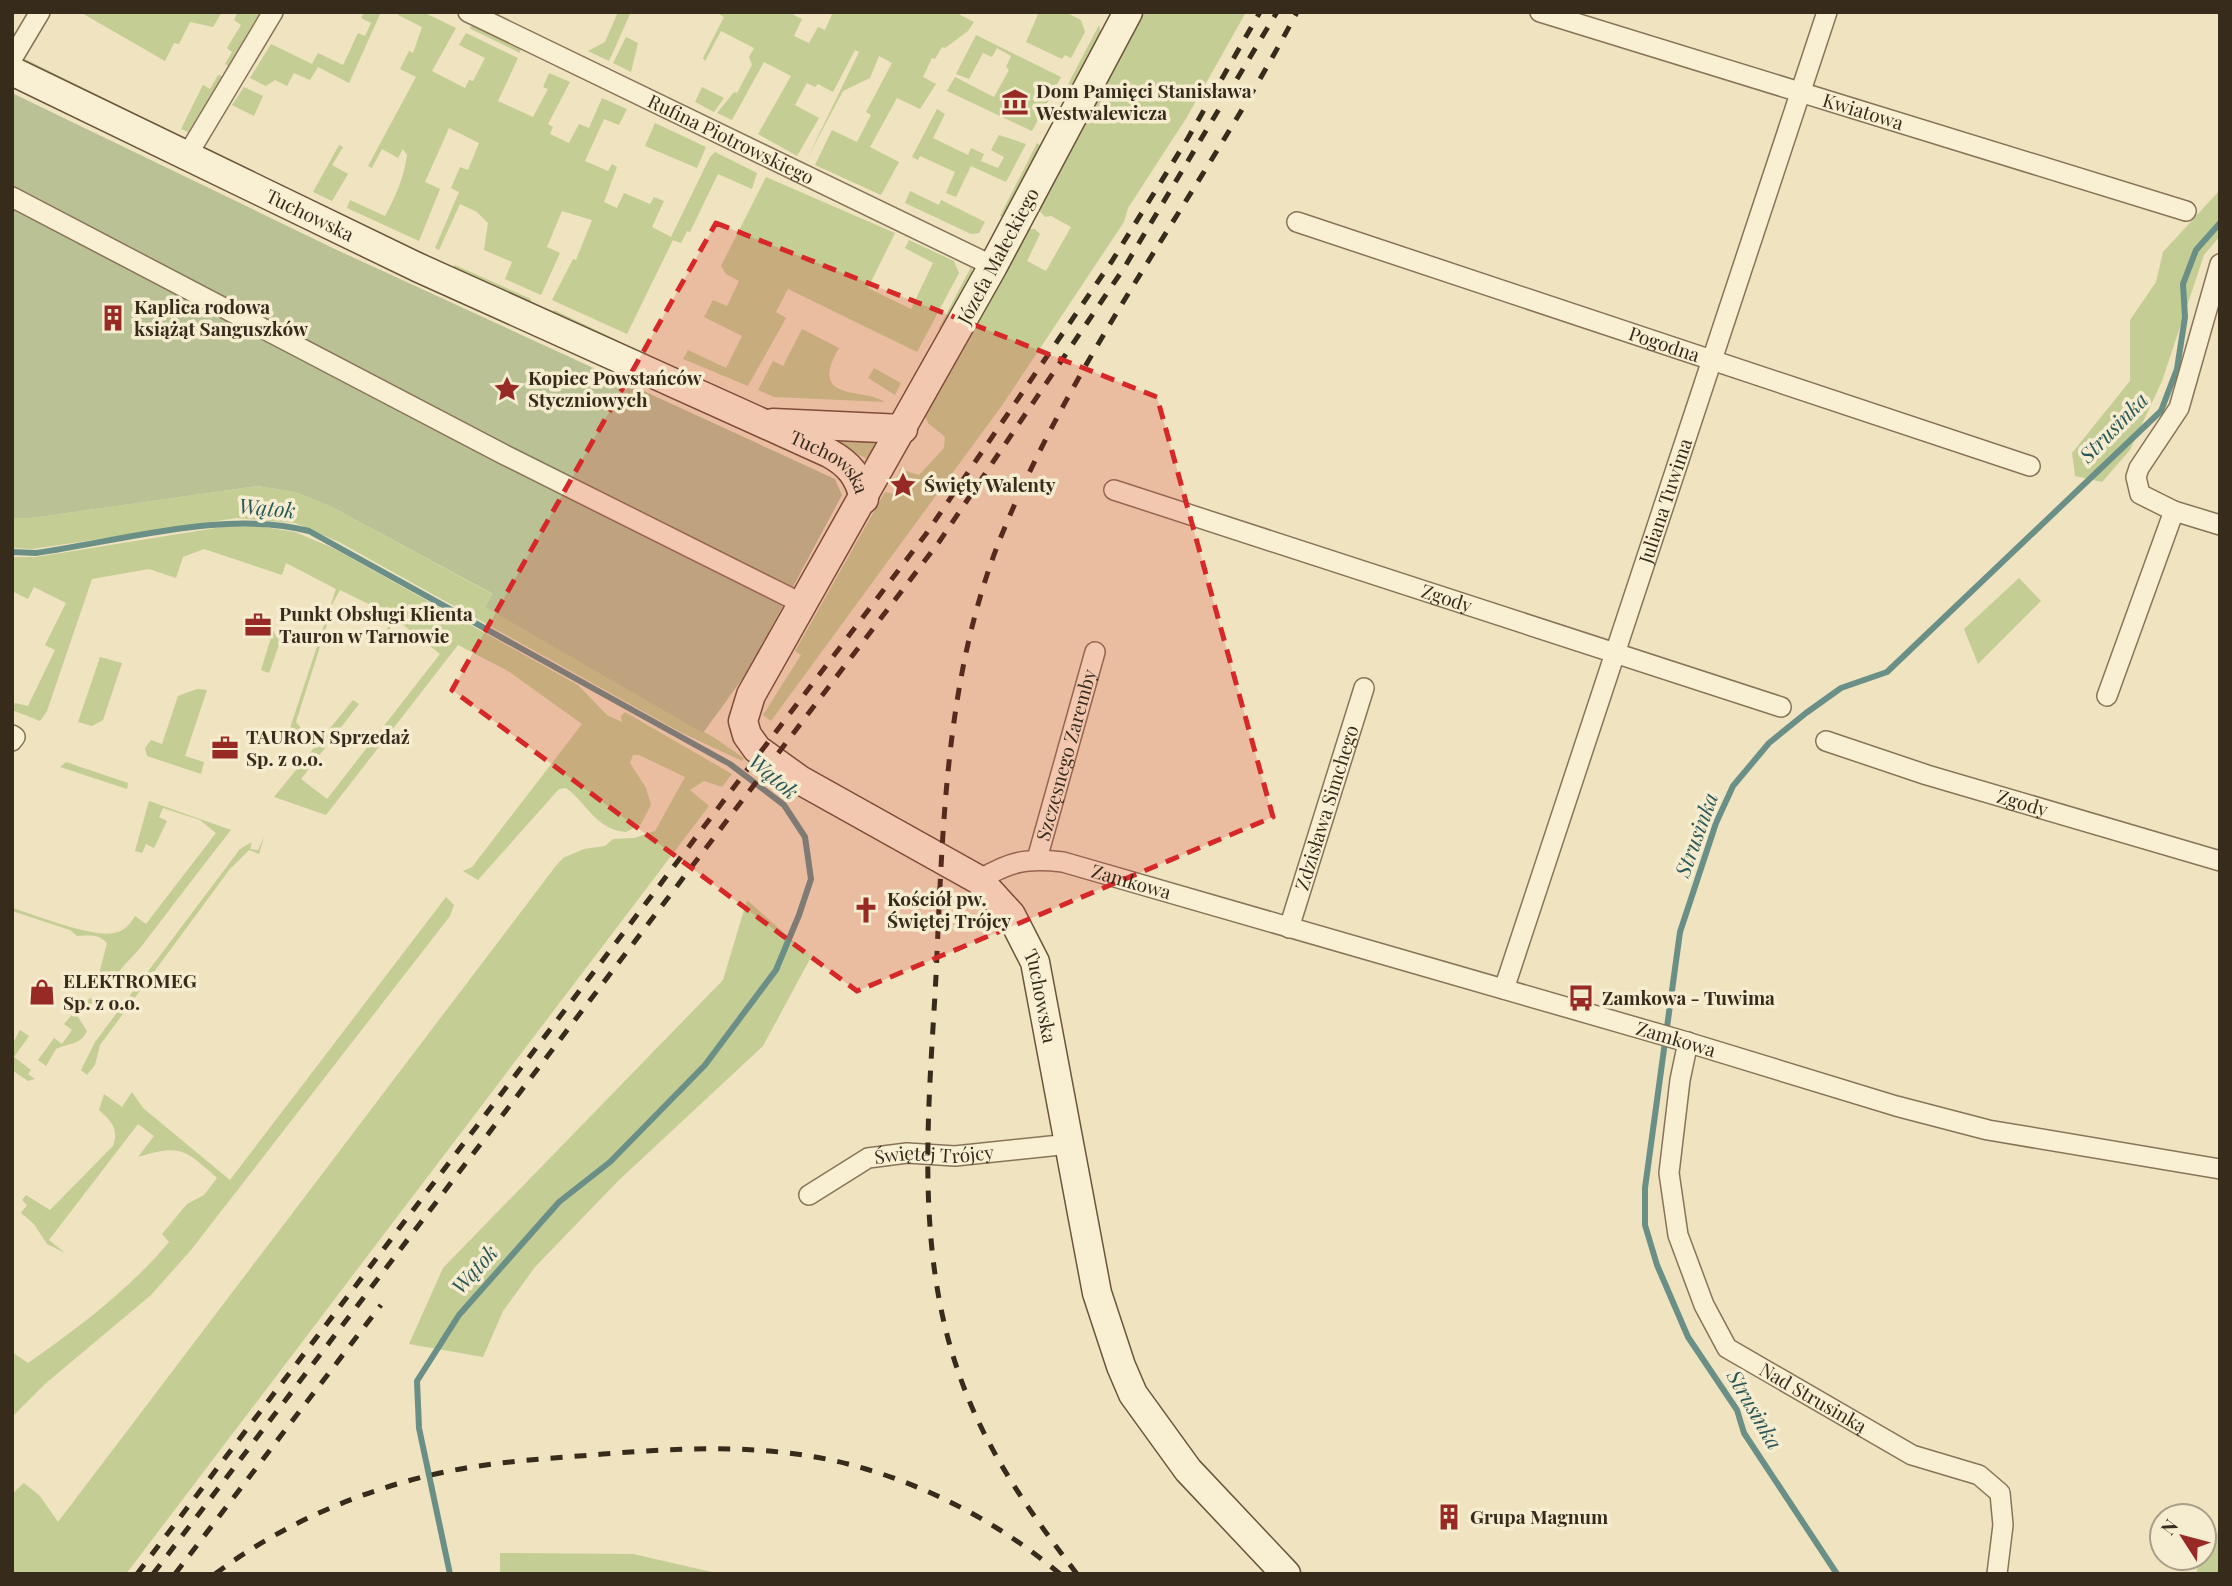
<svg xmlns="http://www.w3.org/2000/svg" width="2232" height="1586" font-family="'Playfair Display',serif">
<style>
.green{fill:#c4cd94}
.cemetery{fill:#bac194}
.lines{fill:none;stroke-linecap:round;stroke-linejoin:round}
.stream{stroke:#6a8f87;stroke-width:6}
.street-casing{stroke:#887458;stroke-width:22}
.secondary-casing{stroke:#6a553b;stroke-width:31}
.street{stroke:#f9f0d4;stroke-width:19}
.secondary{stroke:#f9f0d4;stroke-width:28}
.rail{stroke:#372b1c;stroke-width:5;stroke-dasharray:12 12;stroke-linecap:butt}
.marked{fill:#d62828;fill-opacity:0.2;stroke:#d62828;stroke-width:5;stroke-dasharray:14 9;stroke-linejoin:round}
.labels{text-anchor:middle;stroke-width:7;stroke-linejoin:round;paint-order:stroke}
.poi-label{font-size:19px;font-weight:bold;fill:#372b1c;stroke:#f6edd0;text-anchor:start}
.street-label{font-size:19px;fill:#372b1c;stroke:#f6edd0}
.water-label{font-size:21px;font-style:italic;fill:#2b5857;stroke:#f6edd0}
</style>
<rect width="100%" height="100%" fill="#efe3c0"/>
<!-- green -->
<g class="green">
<polygon points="80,12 222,12 213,27 190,22 179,44 174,43 165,61"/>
<polygon points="238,12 260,12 228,66 225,64 232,52 227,48 241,25 234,20"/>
<polygon points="364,12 381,12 349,83 318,67 310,80 294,73 287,86 275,80 266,86 250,78 271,44 312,64 318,53 343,65 358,33 365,36 371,23 361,18"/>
<path d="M400,12h23l33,16 -24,43 33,17 4,-8 4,1 12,-23 -26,-13 7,-12 52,25 -20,43 35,16 15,-28 -5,-2 6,-14 21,9 -22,42 5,3 -3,7 19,9 10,-19 10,4 13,-30 25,11 -8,16 -15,-6 -19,42 23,10 4,-7 5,3 -13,35 13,6 7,-15 26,11 4,-7 10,4 -12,26 19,10 39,-80 5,-5 42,21 -5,16 -34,-15 -28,58 -3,-1 -6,12 -8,-3 -46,94 -75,-34 21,-41 3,1 16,-40 -30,-9 -15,36 13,6 -19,42 -36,-16 7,-17 -28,-12 4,-27 -11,-11 -17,-8 -21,46 -4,-2 24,-56 -8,-4 9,-21 8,3 11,-27 -30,-15 -24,54 15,7 -21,52 -72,-33 3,-8 35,16c11,-20 19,-39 22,-61l-4,-6 -5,9 -16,-9 -10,19 -4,-2 48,-89 -16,-8 9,-18 4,2 9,-26 -24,-12z"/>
<polygon points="618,12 631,12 609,61 588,51 605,42"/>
<polygon points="716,12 788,12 802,19 794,36 809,43 818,27 825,30 833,12 955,12 974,22 968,31 945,48 942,47 935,59 932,58 923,77 936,84 920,109 897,98 870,147 899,162 881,195 815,165 832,130 857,142 871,115 866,112 892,63 879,56 870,78 843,91 807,159 859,52 855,50 833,92 818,84 815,87 807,83 795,105 819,118 797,156 758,134 791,76 764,62 732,120 717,113 734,92 737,93 752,65 749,57 754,48 721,31 705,61 703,58 724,17"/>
<polygon points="1039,12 1065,12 1081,20 1085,32 1071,58 1065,55 1062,59 1026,42"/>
<polygon points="1140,12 1246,12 1187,117 1128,208 1124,222 1003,404 771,721 763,715 801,655 795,651 885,492 894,494 900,469 919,475 944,448 945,437 928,423 924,414 1027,229 1035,229 1040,234 1027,261 1046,271 1071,227 1051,216 1045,217 1038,209"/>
<polygon points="474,25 521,48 520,53 469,28"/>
<polygon points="1099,25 1101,33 1071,95 1064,92"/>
<polygon points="976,35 1061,77 1032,131 947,91 955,77 994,97 1009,70 1006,67 1011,56 997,48 992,57 983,53 969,79 956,74"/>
<polygon points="626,37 638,43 631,72 613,63"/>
<polygon points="25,59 128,110 126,114 28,65"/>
<polygon points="218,75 222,76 188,132 181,129 203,85 210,89"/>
<polygon points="244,87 263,96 254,116 232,105"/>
<polygon points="702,87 724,98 714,112 695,102"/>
<polygon points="937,109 945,114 933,138 968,155 971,148 984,154 981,161 998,168 1004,157 991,150 999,135 1026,144 1006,182 971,166 956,197 946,193 955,172 920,156 918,160 912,157"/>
<polygon points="655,123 706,147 697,168 645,146"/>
<polygon points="1037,143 1044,148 1006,219 1000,216"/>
<polygon points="339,145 343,147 332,165 348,174 332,201 313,192"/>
<polygon points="766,177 895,233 868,288 911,309 933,263 905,248 909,240 954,261 959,273 917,352 788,289 776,312 786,318 748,386 683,359 688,350 726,368 742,336 704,317 713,300 727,306 739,281 726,274 721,266"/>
<polygon points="2220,190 2220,236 2204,255 2162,381 2130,450 2102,482 2075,476 2072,453 2130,381 2130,320 2156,282 2163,252"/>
<polygon points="910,191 939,205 941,200 985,222 979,233 971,234 905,203"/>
<polygon points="455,265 531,299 531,300 528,305 450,269"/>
<polygon points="971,267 974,274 944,334 939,328"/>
<polygon points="554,310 619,341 621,344 552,314"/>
<path d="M802,329l37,19c-32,55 24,39 46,54l-111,-5 -16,-7 15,-29 10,5z"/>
<polygon points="874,368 901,383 895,395 868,378"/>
<polygon points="827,434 880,441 870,460 828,441"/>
<polygon points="257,486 295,492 330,506 494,595 485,607 713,737 744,758 742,761 682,733 339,542 295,523 237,518 33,549 12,548 12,518 32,518"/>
<path d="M257,526l38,6 38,16 245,137 29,30 15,7 -1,-6 4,-4 107,62 -10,13 -18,-6 -14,9 19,16 -583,768h-114v-80l12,-11 16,13 18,26 497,-655 8,-9 21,-9 21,-3 8,-7 21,-1 21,-7 30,-54 -46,-22h-6l-3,8 16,25 5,17 -10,19 -15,8c-31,-3 -38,-28 -60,-44l-7,1 -81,91 -15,-9 9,-4 110,-143 -74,-53 -50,-26 -132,170 -52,-18 79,-97 6,4 -58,75 26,20 113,-145 -43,-34 -14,18 10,-22 -53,-26 -11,20 2,2 -35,110 9,11 -2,3 -14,-5 47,-142 -50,-26 -4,12 -78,-26 -21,8 -7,21 -27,-9 -57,10 -45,132 -7,10 -28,-11 3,-7 13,3 27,-56 -10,-5 21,-42 -32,-16 -6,12 -16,-8v-34h24l186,-30z"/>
<polygon points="2019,578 2041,601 1978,664 1964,629"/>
<polygon points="273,631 280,642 269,673 261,670"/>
<polygon points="100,657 122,663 103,720 92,726 78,722"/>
<polygon points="197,689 207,690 185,756 204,762 201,774 147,756 145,748 151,740 162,744 178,696"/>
<polygon points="66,762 128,783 127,789 60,767"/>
<path d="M149,801l82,29c-30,38 -58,75 -87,113 -9,13 -24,23 -30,38l-12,4v-4l-4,-3 9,-35c-10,-10 -18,-7 -30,-7l-7,-6 -58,-19v-3c24,7 80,30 102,25 11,-2 15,-8 21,-17l11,8 70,-91 -16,-13 -37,-12 -4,9 8,4 -13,27 -8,-4 -4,9 -7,-2z"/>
<polygon points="264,837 259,854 249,850 230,869 100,1045 95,1065 87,1075 81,1070 95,1042 240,849 252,842 250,849 258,850"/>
<path d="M446,897l8,8 -4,11 -259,334 -40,45 -106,89 -33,33v-65l16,11c50,-35 102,-74 141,-121l-7,-8 25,-30 17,-9 13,-17c-32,-29 -37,-34 -79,-21l16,-21 -16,-12 -89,116 16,13 -18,-9 -13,-20 -13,-11 6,-8 -5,-5 4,-5 24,15 63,-64c6,-17 -1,-24 -14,-36l5,-16 18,13 10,-15 11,16 87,72z"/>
<polygon points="747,900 811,957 763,1046 618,1181 535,1267 503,1311 483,1357 409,1344 443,1268 723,980"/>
<path d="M91,998l2,4 -15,15 9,14c-7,15 -20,12 -31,18l-10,17 -8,-6 16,-22 8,6 10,-14 -8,-6 19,-22z"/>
<polygon points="20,1030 29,1036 14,1057 31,1070 28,1074 35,1079 28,1081 12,1070 12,1045"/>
<polygon points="2220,1521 2220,1574 2196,1574 2200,1558 2204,1558 2206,1539 2216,1540"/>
<polygon points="500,1553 633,1554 721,1574 500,1574"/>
</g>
<!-- cemetery -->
<polygon class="cemetery" points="12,93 337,250 835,479 842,495 748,671 703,733 485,607 493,594 330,506 295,492 257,486 32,518 12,518"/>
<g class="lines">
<!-- stream -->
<g class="stream">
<path d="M12,552l24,1c85,-12 190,-44 273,-22l421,233 54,41 21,32 6,42 -12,36 -23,55 -71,95 -95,97 -51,40 -100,113 -42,66 2,47 31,146"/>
<polyline points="1837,1574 1744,1433 1737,1410 1688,1337 1657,1265 1645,1225 1645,1188 1680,932 1716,823 1733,786 1769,743 1806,713 1841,688 1887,672 2161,411 2177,369 2185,317 2183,284 2196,250 2220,223"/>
</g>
<!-- street casing -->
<g class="street-casing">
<g id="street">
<path id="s1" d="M468,12l525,254"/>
<path id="s2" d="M1540,12l646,199"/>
<polyline points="12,59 40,12"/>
<polyline points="188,154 273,12"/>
<polyline points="12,197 503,454 789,597"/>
<path id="s3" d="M1297,222l733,244"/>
<path id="s4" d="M1114,490l667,217"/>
<polyline points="2174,511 2220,525"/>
<polyline points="2107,696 2174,511 2140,494 2136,477 2139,468 2179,408 2220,264"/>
<polyline points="12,735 15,737 12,741"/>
<path id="s5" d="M1826,741l101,34 293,86"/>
<path id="s6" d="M1037,859l58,-207"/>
<path id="s7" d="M979,880c32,-19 47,-22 84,-18l617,178 216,66 92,24 232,39"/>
<path id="s8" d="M1289,928l75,-240"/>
<path id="s9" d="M1504,989l323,-977"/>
<path id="s10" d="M1688,1042l-8,38 -11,93 9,62 26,70 23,43 185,107 67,20 21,18 3,32 -6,49"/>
<path id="s11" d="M809,1195l59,-37 39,-5 48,3 115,-12"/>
</g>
</g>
<!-- secondary casing -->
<g class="secondary-casing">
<g id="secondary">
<path id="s12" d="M1128,12l-135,254 -242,429 -8,26 4,14 10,14 43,31 179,100 32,35 24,47 62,331 24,73 12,28 55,76 98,104"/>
<path id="s13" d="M12,71l405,196 412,186c20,11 30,23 35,46"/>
<polyline points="773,423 903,429"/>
</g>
</g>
<!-- street -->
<use href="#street" class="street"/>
<!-- secondary -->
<use href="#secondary" class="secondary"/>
<!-- rail -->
<g class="rail">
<polyline points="137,1574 926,534 1112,261 1188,138 1260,12"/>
<polyline points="153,1574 939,542 1124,268 1277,12"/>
<polyline points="175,1574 381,1305"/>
<path d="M215,1574c72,-54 162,-91 251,-106 46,-8 92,-10 137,-14 89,-7 177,-11 263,15 71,21 137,57 194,105"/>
<path d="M1077,1574c-49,-64 -93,-126 -119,-203 -44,-127 -29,-264 -22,-395 7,-152 9,-307 69,-449 76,-183 200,-340 292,-515"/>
</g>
</g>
<!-- marked area -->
<path class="marked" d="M716,223l441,174 116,420 -416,174 -405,-301z"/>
<!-- icons -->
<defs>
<g id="museum-bare" transform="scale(2.1)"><path d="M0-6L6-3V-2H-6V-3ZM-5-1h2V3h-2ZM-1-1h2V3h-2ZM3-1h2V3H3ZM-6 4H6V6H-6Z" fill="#982a26" stroke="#f6edd0" stroke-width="2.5" paint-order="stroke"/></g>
<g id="building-bare" transform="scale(2.1)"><path d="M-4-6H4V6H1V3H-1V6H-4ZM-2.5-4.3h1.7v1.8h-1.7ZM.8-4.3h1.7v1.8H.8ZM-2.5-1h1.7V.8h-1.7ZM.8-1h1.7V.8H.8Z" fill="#982a26" stroke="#f6edd0" stroke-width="2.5" paint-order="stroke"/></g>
<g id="sight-bare" transform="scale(2.1)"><path d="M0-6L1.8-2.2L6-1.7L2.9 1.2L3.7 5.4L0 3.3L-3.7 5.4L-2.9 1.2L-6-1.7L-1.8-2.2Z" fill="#982a26" stroke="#f6edd0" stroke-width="2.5" paint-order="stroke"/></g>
<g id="office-bare" transform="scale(2.1)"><path d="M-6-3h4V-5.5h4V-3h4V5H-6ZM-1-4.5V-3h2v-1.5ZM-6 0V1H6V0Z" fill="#982a26" stroke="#f6edd0" stroke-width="2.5" paint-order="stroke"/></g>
<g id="church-bare" transform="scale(2.1)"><path d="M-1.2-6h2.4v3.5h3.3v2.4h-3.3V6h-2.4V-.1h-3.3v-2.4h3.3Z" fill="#982a26" stroke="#f6edd0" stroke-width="2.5" paint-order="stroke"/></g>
<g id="shop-bare" transform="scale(2.1)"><path d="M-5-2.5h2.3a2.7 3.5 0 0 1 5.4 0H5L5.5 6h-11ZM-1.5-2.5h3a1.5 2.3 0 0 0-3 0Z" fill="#982a26" stroke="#f6edd0" stroke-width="2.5" paint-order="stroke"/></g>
<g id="bus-bare" transform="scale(2.1)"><path d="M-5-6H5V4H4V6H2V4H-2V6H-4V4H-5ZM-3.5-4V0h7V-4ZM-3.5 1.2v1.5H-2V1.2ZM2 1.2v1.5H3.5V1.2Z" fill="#982a26" stroke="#f6edd0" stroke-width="2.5" paint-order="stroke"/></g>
</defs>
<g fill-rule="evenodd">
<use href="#museum-bare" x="1015" y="102"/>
<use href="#building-bare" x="113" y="318"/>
<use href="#sight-bare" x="507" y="389"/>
<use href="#sight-bare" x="903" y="485"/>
<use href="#office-bare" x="258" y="625"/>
<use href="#office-bare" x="225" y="748"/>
<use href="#church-bare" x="866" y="910"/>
<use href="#shop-bare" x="42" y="992"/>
<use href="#bus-bare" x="1581" y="998"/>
<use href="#building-bare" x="1449" y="1517"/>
</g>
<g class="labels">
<!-- poi labels -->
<g class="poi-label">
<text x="1036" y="98">Dom Pamięci Stanisława<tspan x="1036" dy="22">Westwalewicza</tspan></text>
<text x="134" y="314">Kaplica rodowa<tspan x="134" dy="22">książąt Sanguszków</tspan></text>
<text x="528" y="385">Kopiec Powstańców<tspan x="528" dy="22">Styczniowych</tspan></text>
<text x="924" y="492">Święty Walenty</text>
<text x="279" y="621">Punkt Obsługi Klienta<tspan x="279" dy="22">Tauron w Tarnowie</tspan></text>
<text x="246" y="744">TAURON Sprzedaż<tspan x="246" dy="22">Sp. z o.o.</tspan></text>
<text x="887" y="906">Kościół pw.<tspan x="887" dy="22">Świętej Trójcy</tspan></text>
<text x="63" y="988">ELEKTROMEG<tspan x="63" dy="22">Sp. z o.o.</tspan></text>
<text x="1602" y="1005">Zamkowa - Tuwima</text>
<text x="1470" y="1524">Grupa Magnum</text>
</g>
<!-- street labels -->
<g class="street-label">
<text dy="7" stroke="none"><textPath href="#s2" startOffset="338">Kwiatowa</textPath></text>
<text dy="7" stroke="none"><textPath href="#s1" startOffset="292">Rufina Piotrowskiego</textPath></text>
<text dy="7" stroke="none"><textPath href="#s13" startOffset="331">Tuchowska</textPath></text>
<text transform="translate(998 256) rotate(-62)" y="7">Józefa Małeckiego</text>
<text dy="7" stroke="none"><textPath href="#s3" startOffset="387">Pogodna</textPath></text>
<text dy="7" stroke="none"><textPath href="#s13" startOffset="908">Tuchowska</textPath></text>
<text dy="7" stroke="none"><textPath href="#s9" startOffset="514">Juliana Tuwima</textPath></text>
<text dy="7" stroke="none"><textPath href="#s4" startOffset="350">Zgody</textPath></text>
<text dy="7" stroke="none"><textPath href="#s6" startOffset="108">Szczęsnego Zaremby</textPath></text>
<text dy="7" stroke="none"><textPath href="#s5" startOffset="206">Zgody</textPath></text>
<text dy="7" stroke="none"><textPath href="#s8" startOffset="126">Zdzisława Simchego</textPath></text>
<text dy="7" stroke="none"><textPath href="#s7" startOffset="159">Zamkowa</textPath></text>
<text dy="7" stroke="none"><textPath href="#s12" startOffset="1232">Tuchowska</textPath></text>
<text dy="7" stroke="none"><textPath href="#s7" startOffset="726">Zamkowa</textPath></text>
<text dy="7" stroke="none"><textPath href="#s11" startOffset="136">Świętej Trójcy</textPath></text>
<text dy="7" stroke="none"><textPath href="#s10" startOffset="418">Nad Strusinką</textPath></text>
</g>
<!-- water labels -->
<g class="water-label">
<text transform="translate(2114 428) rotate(-46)" y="7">Strusinka</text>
<text transform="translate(267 509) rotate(5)" y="7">Wątok</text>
<text transform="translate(773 777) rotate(40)" y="7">Wątok</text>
<text transform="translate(1697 835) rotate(-70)" y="7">Strusinka</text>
<text transform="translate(475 1270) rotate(-48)" y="7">Wątok</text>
<text transform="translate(1754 1410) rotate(60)" y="7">Strusinka</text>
</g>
</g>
<!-- border -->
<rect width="2232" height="1586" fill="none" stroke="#372b1c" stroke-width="28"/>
<!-- north arrow -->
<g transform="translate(2183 1537) rotate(306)"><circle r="33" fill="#f6edd0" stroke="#aa9f88" stroke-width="2"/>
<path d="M0-5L12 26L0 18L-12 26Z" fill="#982a26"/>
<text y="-10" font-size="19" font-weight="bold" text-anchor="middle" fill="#372b1c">N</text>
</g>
</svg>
